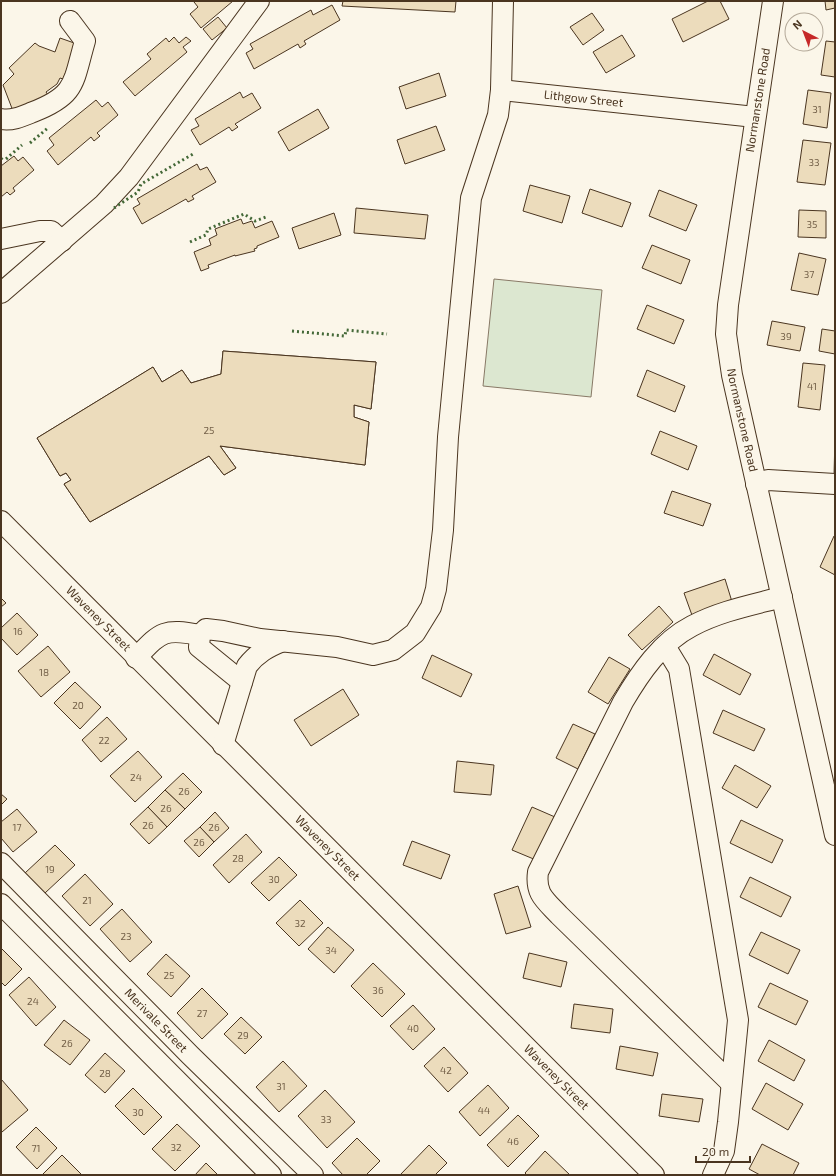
<svg xmlns="http://www.w3.org/2000/svg" width="836" height="1176" font-family="'Exo 2',sans-serif">
<style>
.green{fill:#dce7d0;stroke:#887966}
.building{fill:#ecdcbc;stroke:#4a3520;fill-rule:evenodd}
.lines{fill:none;stroke-linecap:round;stroke-linejoin:round}
.minor-casing{stroke:#4a3520;stroke-width:22}
.minor{stroke:#fbf6e9;stroke-width:20}
.hedge{stroke:#436837;stroke-width:3;stroke-dasharray:2 3;stroke-linecap:butt}
.labels{text-anchor:middle;stroke-width:3;stroke-linejoin:round;paint-order:stroke}
.number-label{font-size:10px;fill:#725f47}
.street-label{font-size:12px;fill:#4a3520;stroke:#fbf6e9}
</style>
<rect width="100%" height="100%" fill="#fbf6e9"/>
<!-- green -->
<polygon class="green" points="494,279 602,290 591,397 483,386"/>
<!-- building -->
<g class="building">
<polygon points="196,1 233,1 201,28 190,14 198,7 194,2"/>
<polygon points="343,1 456,1 455,12 342,6"/>
<polygon points="708,1 720,1 729,19 683,42 672,19"/>
<polygon points="825,1 835,1 835,8 826,10"/>
<polygon points="332,5 340,20 304,41 306,44 300,48 298,44 254,69 246,53 253,49 250,44 311,10 313,15"/>
<polygon points="592,13 604,30 583,45 570,27"/>
<polygon points="218,17 227,28 212,40 203,29"/>
<polygon points="622,35 635,56 606,73 593,52"/>
<polygon points="174,37 179,43 186,37 191,41 183,47 187,52 135,96 123,82 151,59 147,54 166,38 169,42"/>
<polygon points="60,38 77,44 63,79 60,78 57,84 46,92 48,95 13,111 3,85 14,74 9,68 35,43 39,46 55,52"/>
<polygon points="826,41 835,42 835,77 821,75"/>
<polygon points="439,73 446,96 406,109 399,87"/>
<polygon points="808,90 831,93 827,128 803,124"/>
<polygon points="240,92 243,98 252,93 261,108 235,124 238,127 232,131 229,127 200,145 191,130 199,126 195,119"/>
<polygon points="96,100 102,107 108,102 118,115 97,133 100,136 94,141 91,137 58,165 47,151 54,145 49,138"/>
<polygon points="318,109 329,128 289,151 278,132"/>
<polygon points="436,126 445,150 405,164 397,140"/>
<polygon points="803,140 831,143 825,185 797,182"/>
<polygon points="14,156 18,161 23,157 34,170 13,188 15,191 10,195 7,192 1,197 1,166"/>
<polygon points="197,164 200,170 207,167 216,182 192,196 194,199 188,202 186,199 142,224 133,208 140,204 137,199"/>
<polygon points="530,185 570,196 562,223 523,211"/>
<polygon points="590,189 631,203 622,227 582,213"/>
<polygon points="659,190 697,205 686,231 649,216"/>
<polygon points="356,208 428,215 425,239 354,233"/>
<polygon points="799,210 826,211 826,238 798,237"/>
<polygon points="334,213 341,235 299,249 292,228"/>
<polygon points="241,219 243,224 252,221 255,228 272,221 279,237 257,246 257,248 254,249 255,251 235,256 235,255 208,265 209,268 201,271 194,252 211,245 209,239 217,235 215,229"/>
<polygon points="652,245 690,260 681,284 642,268"/>
<polygon points="799,253 826,259 818,295 791,290"/>
<polygon points="647,305 684,320 674,344 637,329"/>
<polygon points="772,321 805,327 800,351 767,345"/>
<polygon points="822,329 835,331 835,354 819,351"/>
<path d="M223,351l153,11 -5,47 -17,-4v12l15,5 -4,43 -145,-19 16,22 -12,7 -15,-19 -119,66 -26,-38 7,-4 -5,-7 -6,3 -23,-38 116,-71 9,15 20,-12 9,13 30,-9zM139,429l5,9 -58,33 -5,-8z"/>
<polygon points="223,351 376,362 371,409 354,405 354,417 369,422 365,465 220,446 236,468 224,475 209,456 90,522 64,484 71,480 66,473 60,476 37,438 153,367 162,382 182,370 191,383 221,374"/>
<polygon points="803,363 825,365 820,410 798,407"/>
<polygon points="647,370 685,386 675,412 637,396"/>
<polygon points="660,431 697,446 688,470 651,454"/>
<polygon points="835,436 835,476 834,476"/>
<polygon points="672,491 711,504 703,526 664,513"/>
<polygon points="834,536 835,536 835,575 820,567"/>
<polygon points="725,579 733,605 693,618 684,593"/>
<polygon points="1,598 6,603 1,607"/>
<polygon points="659,606 673,622 642,650 628,635"/>
<polygon points="17,613 38,635 17,655 1,638 1,628"/>
<polygon points="48,646 70,672 41,697 18,671"/>
<polygon points="714,654 751,674 740,695 703,675"/>
<polygon points="432,655 472,674 461,697 422,678"/>
<polygon points="609,657 630,669 608,704 588,692"/>
<polygon points="75,682 101,707 80,729 54,703"/>
<polygon points="343,689 359,715 311,746 294,720"/>
<polygon points="723,710 765,729 754,751 713,733"/>
<polygon points="107,717 127,739 101,762 82,740"/>
<polygon points="573,724 595,734 578,769 556,758"/>
<polygon points="138,751 162,777 135,802 110,776"/>
<polygon points="457,761 494,765 491,795 454,792"/>
<polygon points="735,765 771,786 757,808 722,788"/>
<polygon points="183,773 202,792 185,809 165,790"/>
<polygon points="165,790 185,809 167,827 148,807"/>
<polygon points="1,794 7,799 1,805"/>
<polygon points="148,807 167,827 149,844 130,824"/>
<polygon points="532,807 555,817 536,860 512,850"/>
<polygon points="17,809 37,832 13,852 1,838 1,822"/>
<polygon points="215,812 229,828 214,842 200,827"/>
<polygon points="741,820 783,840 772,863 730,843"/>
<polygon points="200,827 214,842 199,857 184,841"/>
<polygon points="246,834 262,852 229,883 213,865"/>
<polygon points="412,841 450,855 441,879 403,865"/>
<polygon points="55,845 75,865 45,893 25,873"/>
<polygon points="279,857 297,875 269,901 251,883"/>
<polygon points="85,874 113,904 90,926 62,896"/>
<polygon points="750,877 791,897 781,917 740,897"/>
<polygon points="518,886 531,927 506,934 494,894"/>
<polygon points="300,900 323,923 299,946 276,923"/>
<polygon points="122,909 152,942 130,962 100,929"/>
<polygon points="328,927 354,950 334,973 308,949"/>
<polygon points="761,932 800,950 788,974 749,955"/>
<polygon points="1,948 22,969 5,986 1,982"/>
<polygon points="529,953 567,962 561,987 523,978"/>
<polygon points="166,954 190,976 171,997 147,974"/>
<polygon points="373,963 405,994 382,1017 351,986"/>
<polygon points="29,977 56,1007 36,1026 9,995"/>
<polygon points="770,983 808,1001 796,1025 758,1007"/>
<polygon points="202,988 228,1014 202,1039 177,1013"/>
<polygon points="574,1004 613,1009 610,1033 571,1028"/>
<polygon points="413,1005 435,1029 413,1050 390,1026"/>
<polygon points="241,1017 262,1037 245,1054 224,1034"/>
<polygon points="64,1020 90,1040 70,1065 44,1045"/>
<polygon points="769,1040 805,1060 794,1081 758,1061"/>
<polygon points="620,1046 658,1053 653,1076 616,1069"/>
<polygon points="444,1047 468,1073 448,1092 424,1066"/>
<polygon points="105,1053 125,1071 105,1093 85,1075"/>
<polygon points="283,1061 307,1086 279,1112 256,1087"/>
<polygon points="1,1079 28,1110 2,1132 1,1131"/>
<polygon points="766,1083 803,1104 788,1130 752,1109"/>
<polygon points="488,1085 509,1108 480,1136 459,1112"/>
<polygon points="133,1088 162,1117 144,1135 115,1106"/>
<polygon points="325,1090 355,1122 327,1148 298,1116"/>
<polygon points="662,1094 703,1099 699,1122 659,1116"/>
<polygon points="518,1115 539,1136 508,1167 487,1145"/>
<polygon points="177,1124 200,1146 175,1171 152,1149"/>
<polygon points="36,1127 57,1148 37,1169 16,1147"/>
<polygon points="357,1138 380,1161 366,1175 343,1175 332,1163"/>
<polygon points="762,1144 799,1163 793,1175 760,1175 749,1169"/>
<polygon points="429,1145 447,1163 435,1175 400,1175"/>
<polygon points="545,1151 570,1175 527,1175 525,1173"/>
<polygon points="62,1155 82,1175 42,1175"/>
<polygon points="206,1163 218,1175 195,1175"/>
</g>
<g class="lines">
<!-- minor casing -->
<g class="minor-casing">
<g id="minor">
<path id="s1" d="M773,1l-45,304 -2,29 6,41 103,460"/>
<path id="s2" d="M501,90l254,27"/>
<path d="M1,119c12,2 22,-3 32,-7 44,-17 40,-30 52,-71l-15,-20"/>
<polyline points="1,239 40,231 51,231 62,241"/>
<polyline points="1,293 104,204 129,177 259,1"/>
<polyline points="756,484 768,480 835,484"/>
<path id="s3" d="M1,521l653,654"/>
<polyline points="665,646 679,669 738,1020 728,1122 724,1151 713,1175"/>
<path d="M136,658c25,-26 27,-30 64,-23"/>
<polyline points="242,682 199,647 200,635 206,629 223,631 260,639 337,647 373,655 393,650 415,633 431,607 436,589 443,530 448,437 471,198 498,115 501,90 503,1"/>
<path d="M223,745l24,-79c10,-13 21,-19 36,-25"/>
<path id="s4" d="M1,863l189,192 123,120"/>
<polyline points="1,904 271,1175"/>
<path d="M731,1083l-172,-168c-14,-15 -24,-21 -21,-43l85,-170c17,-29 38,-60 69,-76 28,-15 60,-21 90,-29"/>
</g>
</g>
<!-- minor -->
<use href="#minor" class="minor"/>
<!-- hedge -->
<g class="hedge">
<polyline points="30,143 49,127"/>
<polyline points="1,159 4,156"/>
<polyline points="6,159 22,145"/>
<polyline points="114,208 138,192 141,184 193,154"/>
<polyline points="190,242 206,235 208,229 244,214 255,221 266,217"/>
<polyline points="292,331 345,336 346,330 387,334"/>
</g>
</g>
<g class="labels">
<!-- number labels -->
<g class="number-label">
<text x="817" y="113">31</text>
<text x="814" y="166">33</text>
<text x="812" y="228">35</text>
<text x="809" y="278">37</text>
<text x="786" y="340">39</text>
<text x="812" y="390">41</text>
<text x="209" y="434">25</text>
<text x="18" y="635">16</text>
<text x="44" y="676">18</text>
<text x="78" y="709">20</text>
<text x="104" y="744">22</text>
<text x="136" y="781">24</text>
<text x="184" y="795">26</text>
<text x="166" y="812">26</text>
<text x="148" y="829">26</text>
<text x="17" y="831">17</text>
<text x="214" y="831">26</text>
<text x="199" y="846">26</text>
<text x="238" y="862">28</text>
<text x="50" y="873">19</text>
<text x="274" y="883">30</text>
<text x="87" y="904">21</text>
<text x="300" y="927">32</text>
<text x="126" y="940">23</text>
<text x="331" y="954">34</text>
<text x="169" y="979">25</text>
<text x="378" y="994">36</text>
<text x="33" y="1005">24</text>
<text x="202" y="1017">27</text>
<text x="413" y="1032">40</text>
<text x="243" y="1039">29</text>
<text x="67" y="1047">26</text>
<text x="446" y="1074">42</text>
<text x="105" y="1077">28</text>
<text x="281" y="1090">31</text>
<text x="484" y="1114">44</text>
<text x="138" y="1116">30</text>
<text x="326" y="1123">33</text>
<text x="513" y="1145">46</text>
<text x="176" y="1151">32</text>
<text x="36" y="1152">71</text>
</g>
<!-- street labels -->
<g class="street-label">
<text dy="4" stroke="none"><textPath href="#s2" startOffset="83">Lithgow Street</textPath></text>
<text transform="translate(758 100) rotate(-81)" y="4">Normanstone Road</text>
<text dy="4" stroke="none"><textPath href="#s1" startOffset="424">Normanstone Road</textPath></text>
<text dy="4" stroke="none"><textPath href="#s3" startOffset="138">Waveney Street</textPath></text>
<text dy="4" stroke="none"><textPath href="#s3" startOffset="462">Waveney Street</textPath></text>
<text dy="4" stroke="none"><textPath href="#s4" startOffset="221">Merivale Street</textPath></text>
<text dy="4" stroke="none"><textPath href="#s3" startOffset="786">Waveney Street</textPath></text>
</g>
</g>
<!-- border -->
<rect width="836" height="1176" fill="none" stroke="#4a3520" stroke-width="4"/>
<!-- north arrow -->
<g transform="translate(804 32) rotate(318)"><circle r="19" fill="#fbf6e9" stroke="#b4a999"/>
<path d="M0-3L7 15L0 10L-7 15Z" fill="#c62828"/>
<text y="-6" font-size="11" font-weight="bold" text-anchor="middle" fill="#4a3520">N</text>
</g>
<!-- scale -->
<path d="M696 1156v6h54v-6" fill="none" stroke="#4a3520" stroke-width="2"/>
<text x="702" y="1156" font-size="12" fill="#4a3520" stroke="#fbf6e9" stroke-width="3" paint-order="stroke">20 m</text>
</svg>
